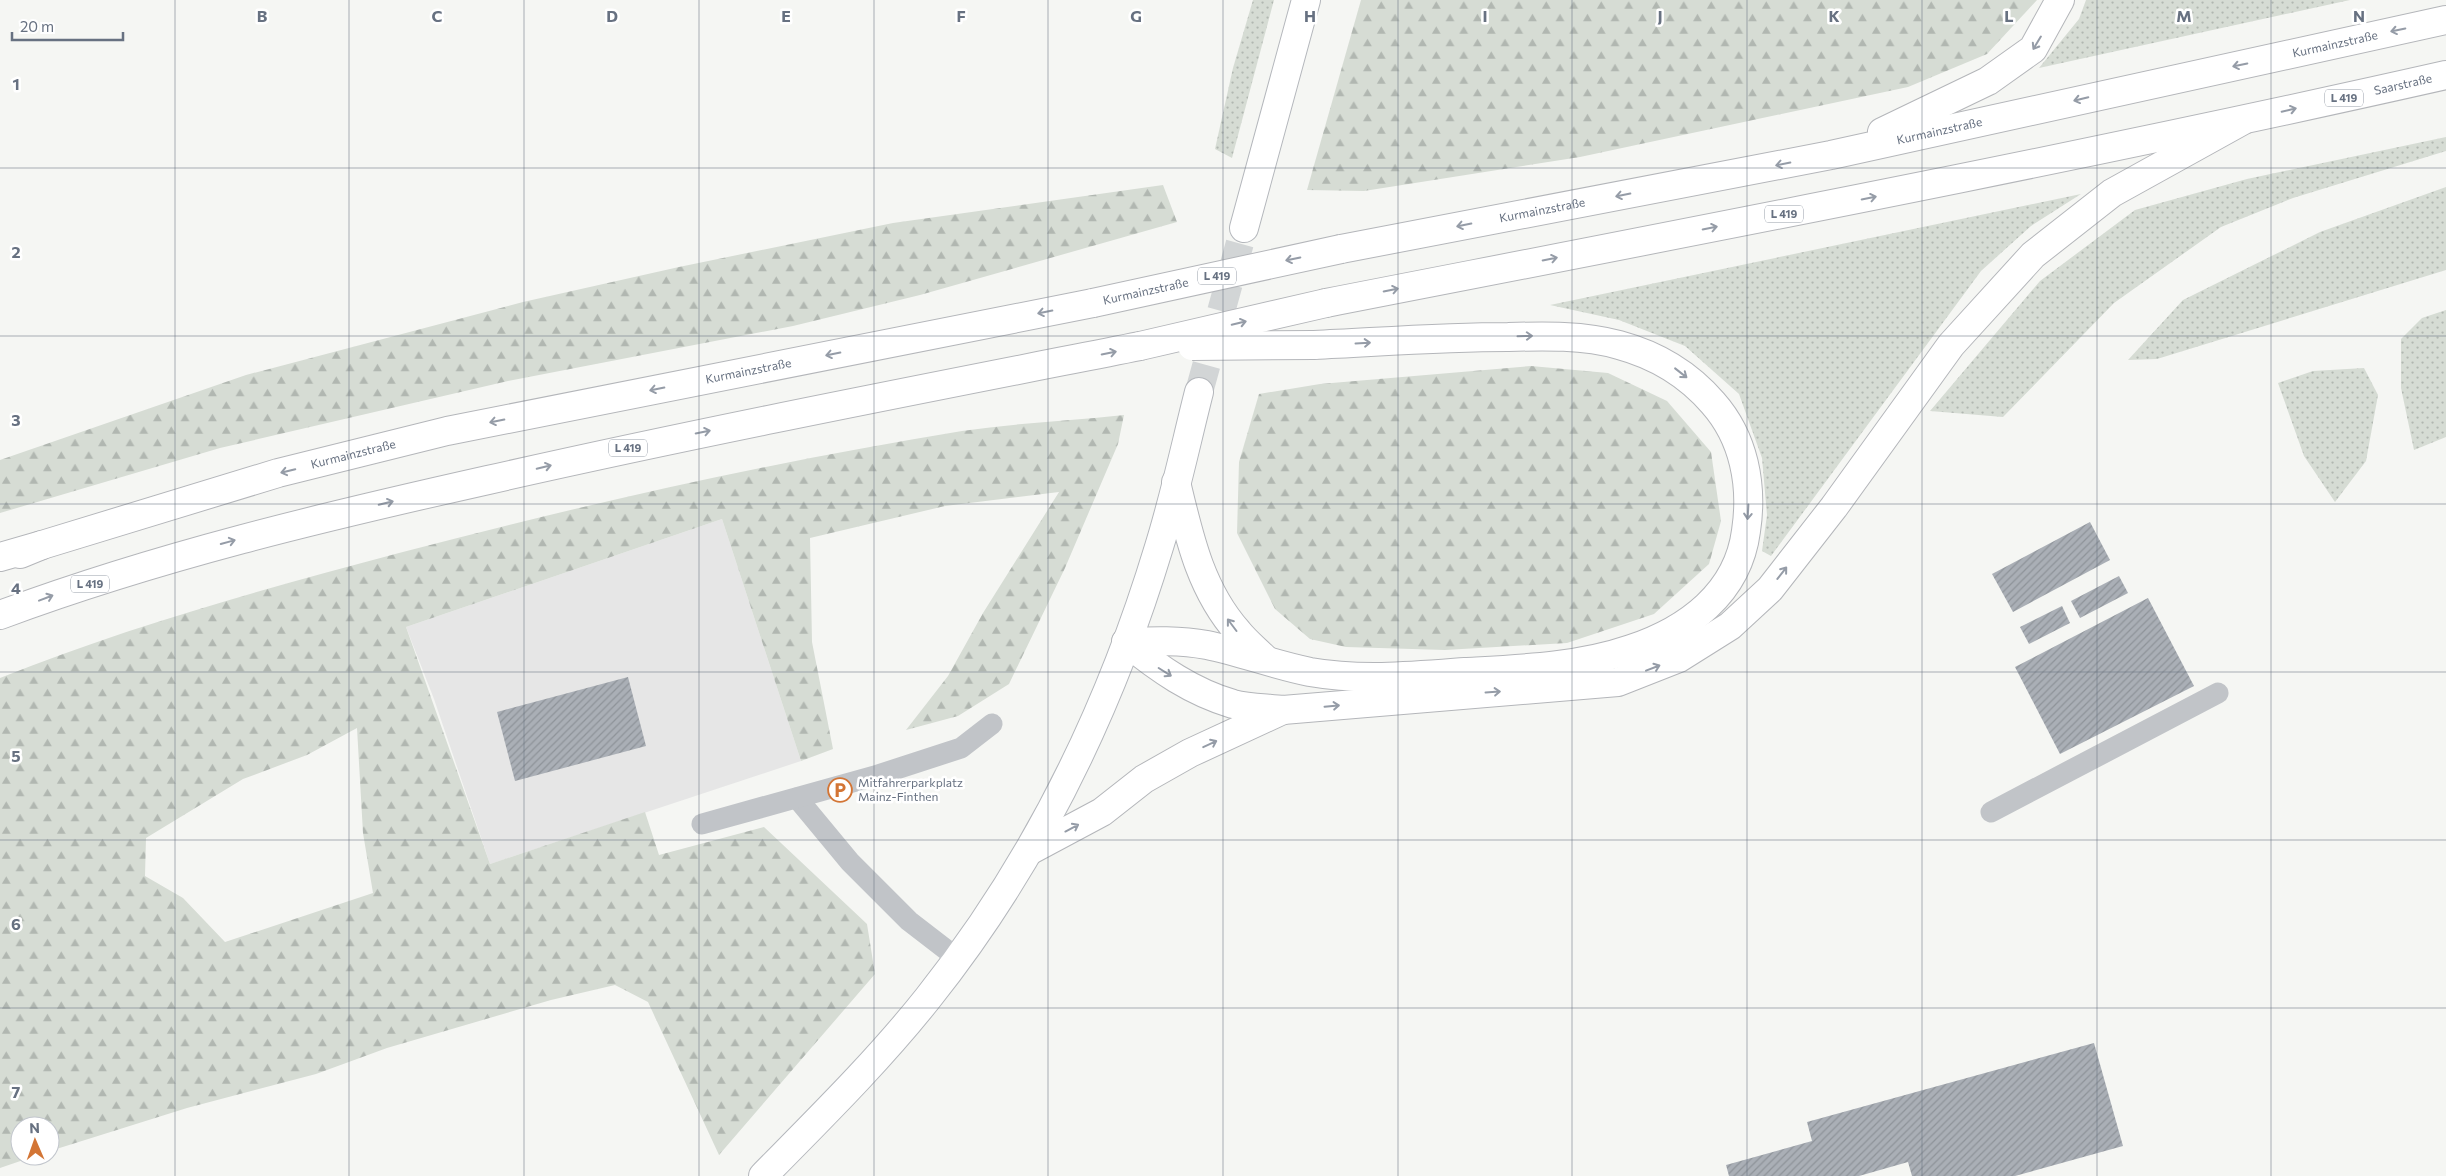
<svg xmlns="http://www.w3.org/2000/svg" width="2446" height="1176" font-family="Commissioner,sans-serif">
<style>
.built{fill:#e6e6e6}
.grass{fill:url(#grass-dots)}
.forest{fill:url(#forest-firs);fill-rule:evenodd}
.building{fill:url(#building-hatch)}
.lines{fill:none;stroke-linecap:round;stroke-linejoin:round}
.secondary-tunnel{stroke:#d2d5d6;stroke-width:28;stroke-dasharray:28 14;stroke-linecap:butt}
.secondary-casing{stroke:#b4b7bc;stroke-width:30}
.trunk-casing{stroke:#b4b6ba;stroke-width:30}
.motorway-casing{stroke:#b4b6ba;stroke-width:30}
.service{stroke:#c1c4c8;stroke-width:21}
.secondary{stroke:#fff;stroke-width:28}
.trunk{stroke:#fff;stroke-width:28}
.motorway{stroke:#fff;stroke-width:28}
.trunk-bridge-casing{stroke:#b4b6ba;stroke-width:30;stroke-linecap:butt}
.trunk-bridge{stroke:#fff;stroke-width:28}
.oneway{stroke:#959ca7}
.grid{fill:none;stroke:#677181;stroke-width:1;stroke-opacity:0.55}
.labels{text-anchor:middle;stroke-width:5;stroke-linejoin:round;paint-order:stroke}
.shield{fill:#fff;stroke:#959ca7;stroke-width:1}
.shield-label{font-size:11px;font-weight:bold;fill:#677181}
.street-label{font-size:12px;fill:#677181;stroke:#fff}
.poi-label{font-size:12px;fill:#677181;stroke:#fff;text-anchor:start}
.grid-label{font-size:16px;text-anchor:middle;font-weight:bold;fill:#677181;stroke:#fff;stroke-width:5;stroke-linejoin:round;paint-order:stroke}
</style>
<defs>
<pattern id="grass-dots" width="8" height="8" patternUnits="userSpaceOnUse" patternTransform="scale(1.25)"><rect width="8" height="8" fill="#d6dcd4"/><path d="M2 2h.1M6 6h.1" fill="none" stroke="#b1b7b1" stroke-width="1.8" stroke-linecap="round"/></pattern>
<pattern id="forest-firs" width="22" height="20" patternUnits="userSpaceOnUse" patternTransform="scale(1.25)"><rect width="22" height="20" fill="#d6dcd4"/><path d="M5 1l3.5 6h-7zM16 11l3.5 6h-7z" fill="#b1b7b1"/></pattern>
<pattern id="building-hatch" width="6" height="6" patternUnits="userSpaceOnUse" patternTransform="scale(1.25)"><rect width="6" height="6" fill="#aaafb6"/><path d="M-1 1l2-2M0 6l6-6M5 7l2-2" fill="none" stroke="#8e9399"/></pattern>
</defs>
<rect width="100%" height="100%" fill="#f5f6f3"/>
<!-- built -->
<polygon class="built" points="722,519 801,761 490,864 434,699 406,627"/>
<!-- grass -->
<g class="grass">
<polygon points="1253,0 1274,0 1232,158 1215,149 1233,68"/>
<polygon points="2086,0 2350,0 2039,68 2079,19"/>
<polygon points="2446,137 2446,151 2293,198 2221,227 2114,303 2003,417 1930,411 2040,281 2135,210 2247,179"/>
<polygon points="2446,187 2446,270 2157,359 2128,360 2183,300 2320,232"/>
<polygon points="2081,194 2031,226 1981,271 1771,556 1762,551 1767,515 1762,458 1739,394 1685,346 1619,320 1550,305"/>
<polygon points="2446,310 2446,437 2414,450 2401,388 2401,339 2422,318"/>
<polygon points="2364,368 2378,395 2366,461 2335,502 2304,456 2278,383 2313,371"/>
</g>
<!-- forest -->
<g class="forest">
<polygon points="1361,0 2037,0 1987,54 1908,87 1580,157 1364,191 1307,190"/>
<polygon points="1163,185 1177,222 920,295 793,326 508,381 220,448 0,513 0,460 246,375 523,302 679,267 893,223"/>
<polygon points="1531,366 1608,373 1667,401 1711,452 1721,521 1709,564 1654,614 1567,643 1445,650 1346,647 1310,639 1275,609 1237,533 1239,462 1259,394 1320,384"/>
<path d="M1124,415l-6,29 -53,124 -56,116 -51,32 -52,14 42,-54 35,-63 76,-121 -114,14 -135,32 2,104 21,107 -32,12 -79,-242 -316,108 84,237 155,-52 14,43 105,-28 103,97 8,50 -156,181 -71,-153 -33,-17 -64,15 -164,48 -71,26 -129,34 -137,43v-25h-30v30h15l-35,12v-490c130,-52 264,-89 399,-125 186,-49 373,-91 563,-122 53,-8 108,-10 162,-16zM357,728l6,105 10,60 -148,49 -42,-44 -38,-22 1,-38 97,-59 64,-24z"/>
</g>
<!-- building -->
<g class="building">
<polygon points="2090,522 2110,560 2013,612 1992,574"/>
<polygon points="2119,576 2128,593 2080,618 2071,601"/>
<polygon points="2148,598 2194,686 2060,754 2015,667"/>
<polygon points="2062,606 2070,623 2029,644 2020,627"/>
<polygon points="628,677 646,746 515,781 497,712"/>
<polygon points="2094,1043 2123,1146 2015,1176 1912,1176 1908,1162 1859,1176 1729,1176 1726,1165 1812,1141 1807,1122"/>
</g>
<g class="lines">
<!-- secondary-tunnel -->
<polyline class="secondary-tunnel" points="1199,392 1244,228"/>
<!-- secondary casing -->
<g class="secondary-casing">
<g id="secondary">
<polyline points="1244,228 1306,0"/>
<path d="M763,1176c57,-58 115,-115 165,-178 106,-133 182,-289 231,-451 16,-51 27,-104 40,-155"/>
</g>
</g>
<!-- trunk casing -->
<g class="trunk-casing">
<g id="trunk">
<polyline points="1882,132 1988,81 2033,49 2060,0"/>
<path id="s1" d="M1341,249l490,-94 615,-135"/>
<path id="s2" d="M1326,303c374,-73 748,-144 1120,-228"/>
<path d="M1176,482c13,54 24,107 62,150 8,10 18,18 27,27"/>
<path id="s3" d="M20,554l22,-9 236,-72 169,-42 646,-128"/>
<path d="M0,615c159,-59 323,-98 488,-135 216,-49 434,-91 652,-134"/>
<path d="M1126,642c33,27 66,50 107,62 16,4 34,4 50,6l335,-28 61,-24 51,-32 40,-37 64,-82 117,-162 82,-90 79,-62 130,-72"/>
<path d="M1126,642c27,-1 54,-2 81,3 34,7 68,20 103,27 51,9 103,4 155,0 55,-3 114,-5 166,-23 57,-19 107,-56 115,-118 7,-46 -2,-93 -33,-128 -25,-29 -57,-48 -94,-58 -35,-10 -75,-9 -111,-8 -65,0 -129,5 -194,8"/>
<polyline points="1029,851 1102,812 1144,779 1190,753 1283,710"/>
</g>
</g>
<!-- motorway casing -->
<g class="motorway-casing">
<polyline id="motorway" points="0,557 42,545"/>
</g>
<!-- service -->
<g class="service">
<polyline points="797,798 850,862 909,921 957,958"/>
<polyline points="1991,812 2218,693"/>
<polyline points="702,824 878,775 961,748 992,724"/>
</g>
<!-- secondary -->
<use href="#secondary" class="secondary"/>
<!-- trunk -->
<use href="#trunk" class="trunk"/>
<!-- motorway -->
<use href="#motorway" class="motorway"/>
<!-- trunk-bridge casing -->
<g class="trunk-bridge-casing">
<g id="trunk-bridge">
<path id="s4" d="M1093,303l248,-54"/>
<polyline points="1140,346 1326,303"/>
<polyline points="1192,346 1314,345"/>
</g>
</g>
<!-- trunk-bridge -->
<use href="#trunk-bridge" class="trunk-bridge"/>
</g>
<!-- one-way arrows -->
<defs><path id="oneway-shaft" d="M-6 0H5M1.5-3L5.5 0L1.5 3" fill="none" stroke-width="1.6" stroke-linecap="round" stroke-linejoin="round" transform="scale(1.25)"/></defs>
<g class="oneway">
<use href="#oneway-shaft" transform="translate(2398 30) rotate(168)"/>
<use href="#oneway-shaft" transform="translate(2037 43) rotate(121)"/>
<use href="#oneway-shaft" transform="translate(2240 65) rotate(168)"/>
<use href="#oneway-shaft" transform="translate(2081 99) rotate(167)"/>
<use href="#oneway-shaft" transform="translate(2289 110) rotate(-13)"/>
<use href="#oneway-shaft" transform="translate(1783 164) rotate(169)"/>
<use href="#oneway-shaft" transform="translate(1623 195) rotate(169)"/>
<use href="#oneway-shaft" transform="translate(1869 198) rotate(-11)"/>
<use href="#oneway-shaft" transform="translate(1464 225) rotate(169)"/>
<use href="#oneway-shaft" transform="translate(1710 228) rotate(-11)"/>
<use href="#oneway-shaft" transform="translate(1293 259) rotate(168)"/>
<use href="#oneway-shaft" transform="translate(1550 259) rotate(-11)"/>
<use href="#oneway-shaft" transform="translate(1391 290) rotate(-11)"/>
<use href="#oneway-shaft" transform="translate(1045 312) rotate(169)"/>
<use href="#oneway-shaft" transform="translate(1239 323) rotate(-13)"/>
<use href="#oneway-shaft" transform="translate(1525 336) rotate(-1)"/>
<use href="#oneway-shaft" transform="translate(1363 343) rotate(-3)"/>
<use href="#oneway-shaft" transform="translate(1109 353) rotate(-11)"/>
<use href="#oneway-shaft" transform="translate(833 354) rotate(169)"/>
<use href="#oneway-shaft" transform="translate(1681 373) rotate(38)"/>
<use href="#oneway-shaft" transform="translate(657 389) rotate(169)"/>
<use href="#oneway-shaft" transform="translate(497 421) rotate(169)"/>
<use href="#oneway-shaft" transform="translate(703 432) rotate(-11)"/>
<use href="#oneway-shaft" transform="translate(544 467) rotate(-13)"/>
<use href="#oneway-shaft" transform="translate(288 471) rotate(166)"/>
<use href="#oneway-shaft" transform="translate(386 503) rotate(-13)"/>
<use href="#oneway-shaft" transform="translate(1748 512) rotate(93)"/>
<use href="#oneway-shaft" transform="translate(228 542) rotate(-15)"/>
<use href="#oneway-shaft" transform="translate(1782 573) rotate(-52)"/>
<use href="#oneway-shaft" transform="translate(46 598) rotate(-21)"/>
<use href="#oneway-shaft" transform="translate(1232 625) rotate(-127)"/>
<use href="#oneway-shaft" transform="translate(1653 668) rotate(-21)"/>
<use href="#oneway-shaft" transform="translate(1165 672) rotate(32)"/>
<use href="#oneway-shaft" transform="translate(1493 692) rotate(-4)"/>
<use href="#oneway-shaft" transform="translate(1332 706) rotate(-5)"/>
<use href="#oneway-shaft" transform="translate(1210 744) rotate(-25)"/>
<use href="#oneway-shaft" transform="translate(1072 828) rotate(-28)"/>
</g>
<!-- grid -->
<path class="grid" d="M175,0v1176M349,0v1176M524,0v1176M699,0v1176M874,0v1176M1048,0v1176M1223,0v1176M1398,0v1176M1572,0v1176M1747,0v1176M1922,0v1176M2097,0v1176M2271,0v1176M0,168h2446M0,336h2446M0,504h2446M0,672h2446M0,840h2446M0,1008h2446"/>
<!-- icons -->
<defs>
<g id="parking-ring" transform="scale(1.25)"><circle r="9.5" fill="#fff" stroke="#d37535" stroke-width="1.5"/><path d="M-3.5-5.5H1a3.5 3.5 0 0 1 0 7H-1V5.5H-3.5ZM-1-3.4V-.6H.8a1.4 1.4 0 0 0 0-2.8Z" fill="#d37535"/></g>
</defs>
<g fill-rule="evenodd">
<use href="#parking-ring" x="840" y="790"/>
</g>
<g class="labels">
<!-- shield labels -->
<g class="shield">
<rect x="2325" y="89.5" width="38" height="17" rx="4"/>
<rect x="1765" y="205.5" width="38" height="17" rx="4"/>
<rect x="1198" y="267.5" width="38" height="17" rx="4"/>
<rect x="609" y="439.5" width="38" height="17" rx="4"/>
<rect x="71" y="575.5" width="38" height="17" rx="4"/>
</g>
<g class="shield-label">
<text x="2344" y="102">L 419</text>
<text x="1784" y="218">L 419</text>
<text x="1217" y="280">L 419</text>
<text x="628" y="452">L 419</text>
<text x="90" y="588">L 419</text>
</g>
<!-- street labels -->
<g class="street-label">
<text dy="4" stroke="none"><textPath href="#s1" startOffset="1015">Kurmainzstraße</textPath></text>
<text dy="4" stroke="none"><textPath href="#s2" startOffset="1099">Saarstraße</textPath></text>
<text dy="4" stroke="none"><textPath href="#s1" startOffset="610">Kurmainzstraße</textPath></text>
<text dy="4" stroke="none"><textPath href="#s1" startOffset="205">Kurmainzstraße</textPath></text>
<text dy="4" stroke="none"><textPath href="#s4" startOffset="54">Kurmainzstraße</textPath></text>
<text dy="4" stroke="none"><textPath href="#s3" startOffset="752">Kurmainzstraße</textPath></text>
<text dy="4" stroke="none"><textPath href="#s3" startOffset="348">Kurmainzstraße</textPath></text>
</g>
<!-- poi labels -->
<g class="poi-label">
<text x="858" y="787">Mitfahrerparkplatz<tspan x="858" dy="14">Mainz-Finthen</tspan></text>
</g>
</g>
<g class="grid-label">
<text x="262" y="22">B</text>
<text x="437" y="22">C</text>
<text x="612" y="22">D</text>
<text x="786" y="22">E</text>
<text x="961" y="22">F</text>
<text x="1136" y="22">G</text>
<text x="1310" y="22">H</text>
<text x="1485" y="22">I</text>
<text x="1660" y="22">J</text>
<text x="1834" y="22">K</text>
<text x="2009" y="22">L</text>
<text x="2184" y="22">M</text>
<text x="2359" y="22">N</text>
<text x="16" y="90">1</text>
<text x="16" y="258">2</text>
<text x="16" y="426">3</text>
<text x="16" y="594">4</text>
<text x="16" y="762">5</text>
<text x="16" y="930">6</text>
<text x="16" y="1098">7</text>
</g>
<!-- north arrow -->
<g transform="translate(35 1141) rotate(358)"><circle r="24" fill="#ffffff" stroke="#c2c6cd"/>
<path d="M0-4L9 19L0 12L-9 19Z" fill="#d37535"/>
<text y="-8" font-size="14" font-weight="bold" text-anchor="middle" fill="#677181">N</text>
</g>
<!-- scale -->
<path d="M12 32v8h111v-8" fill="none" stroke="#677181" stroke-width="2.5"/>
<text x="20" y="32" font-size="15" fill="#677181" stroke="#ffffff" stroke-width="4" paint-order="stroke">20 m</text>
</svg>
